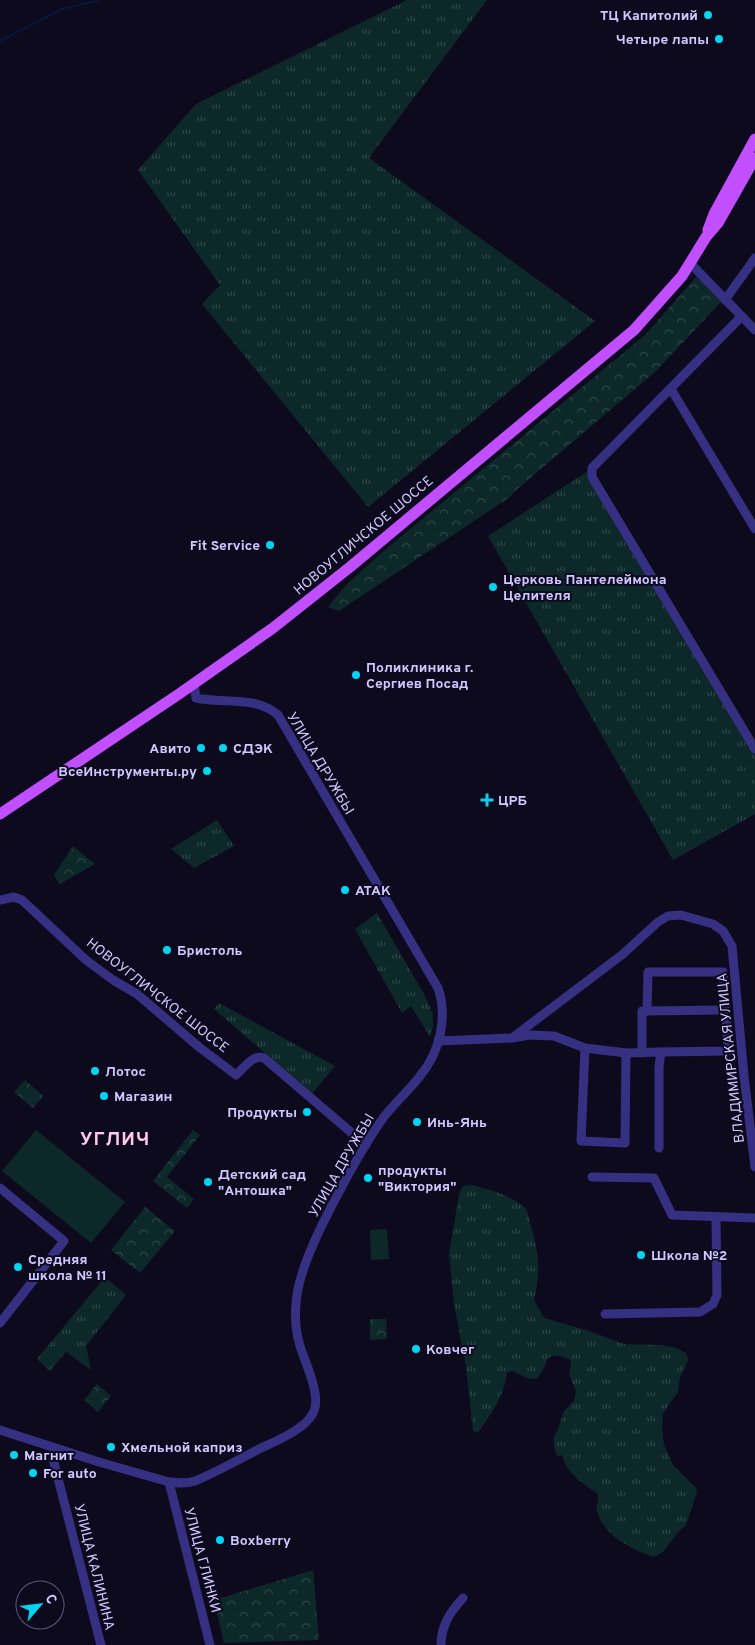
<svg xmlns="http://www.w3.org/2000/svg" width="755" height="1645" font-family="Overpass,sans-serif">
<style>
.grass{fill:url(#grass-tufts)}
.forest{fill:url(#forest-crowns)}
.garden{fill:#0c2828}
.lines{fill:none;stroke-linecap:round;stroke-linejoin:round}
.stream{stroke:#04173d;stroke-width:2}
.minor{stroke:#353082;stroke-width:9}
.major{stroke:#c14eff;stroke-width:11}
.poi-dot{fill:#00d4f2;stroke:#0e0a1e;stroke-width:2}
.labels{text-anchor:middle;stroke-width:4;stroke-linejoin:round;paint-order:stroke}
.poi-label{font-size:14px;font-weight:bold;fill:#cfc7ff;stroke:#0e0a1e;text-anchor:start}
.street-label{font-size:14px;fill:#cfc7ff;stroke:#0e0a1e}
.district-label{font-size:19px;font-weight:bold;letter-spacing:1px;fill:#ffc9ea;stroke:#0e0a1e}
</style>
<defs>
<pattern id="grass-tufts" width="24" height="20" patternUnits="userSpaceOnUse" patternTransform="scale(1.25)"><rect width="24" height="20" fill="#0c2828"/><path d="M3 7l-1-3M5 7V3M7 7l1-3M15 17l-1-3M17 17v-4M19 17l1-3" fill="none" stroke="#2e4648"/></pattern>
<pattern id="forest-crowns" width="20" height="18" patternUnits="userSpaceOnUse" patternTransform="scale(1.25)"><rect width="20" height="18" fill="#0c2828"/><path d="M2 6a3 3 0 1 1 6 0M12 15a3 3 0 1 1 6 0" fill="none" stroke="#2e4648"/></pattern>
</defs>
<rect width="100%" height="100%" fill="#0e0a1e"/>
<!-- grass -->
<g class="grass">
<polygon points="407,0 487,0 369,158 595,321 368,507 202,304 220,285 138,170 196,104"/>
<polygon points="588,471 755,749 755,814 673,860 488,536"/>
<polygon points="217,820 234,846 194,868 171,849"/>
<polygon points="377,913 424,994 433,1014 433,1027 430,1037 411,1006 402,1013 355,929"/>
<polygon points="219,1003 335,1066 312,1094 214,1009"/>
<path d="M472,1185c18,5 36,9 51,21 5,4 6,11 7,17 9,29 11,48 4,77l10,18 42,12 38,14 37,1 15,3 10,5 2,5 -1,5 -7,14 -2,15 -15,21 -1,16 2,16 9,20 23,23 1,4 -11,33 -7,6 -16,21 -9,5c-22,-8 -49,-20 -57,-45 -2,-7 3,-12 0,-19 -16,-11 -30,-19 -35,-38l-5,1 -3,-10v-9l4,-8 6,-18 10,-10 2,-10 -7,-17 2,-9 -1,-5c-9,-5 -13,-6 -22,-2 -10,25 -11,25 -36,13l-5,1c-2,23 -16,42 -29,61l-5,-2 -7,-64 -12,-63 -5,-50 10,-60 4,-8z"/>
<polygon points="105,1277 126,1295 86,1346 91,1370 66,1352 50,1371 37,1359"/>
</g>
<!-- forest -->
<g class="forest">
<polygon points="697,276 722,301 655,372 515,491 510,497 339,611 328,607 344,587 380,554 646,334"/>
<polygon points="73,846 95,864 60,884 54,875"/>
<polygon points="25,1080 43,1096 33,1108 14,1092"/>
<polygon points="193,1130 200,1135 167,1177 194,1199 187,1208 153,1181"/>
<polygon points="145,1207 175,1231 140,1273 111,1250"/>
<polygon points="370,1319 386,1319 387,1339 370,1340"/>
<polygon points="97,1384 111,1396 98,1412 84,1400"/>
<polygon points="313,1570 319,1640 224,1643 214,1600"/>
</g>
<!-- garden -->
<g class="garden">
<polygon points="36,1130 125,1202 91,1243 2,1171"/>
<polygon points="387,1229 389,1259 371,1260 370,1230"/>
</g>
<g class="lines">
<!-- stream -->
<polyline class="stream" points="0,41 62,9 99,0"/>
<!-- minor -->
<g class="minor">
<polyline points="690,263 755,330"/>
<polyline points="725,300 755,258"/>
<polyline points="741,317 592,468 592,477 755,749"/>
<polyline points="671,389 755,529"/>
<path d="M0,900l14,-3 8,3 64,60 27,20 24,14 62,53 37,28c8,-7 17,-21 28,-17l102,87"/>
<polyline points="647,1011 648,972 723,972 728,1051 661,1052"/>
<polyline points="512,1038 623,954 658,922 668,916 681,915 713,924 723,931 732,946 744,1076 755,1167"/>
<polyline points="438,1041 512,1038 530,1035 554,1036 585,1048 626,1053 661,1052 659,1067 659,1148"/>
<polyline points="585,1048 581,1141 625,1143 626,1053"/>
<polyline points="642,1053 642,1011 725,1010"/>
<polyline points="592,1177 654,1178 672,1215 755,1218"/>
<polyline points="0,1188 64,1241 0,1323"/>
<polyline points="605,1314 700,1312 713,1304 717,1295 716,1217"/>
<path d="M0,1430l99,32 70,20c9,1 17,2 26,-1 22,-9 43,-21 64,-32 13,-6 28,-12 40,-21 7,-5 14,-12 16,-20 4,-17 -10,-46 -15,-62 -13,-44 4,-84 23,-123 17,-34 36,-70 58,-102 11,-16 27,-29 39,-45 20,-24 28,-59 18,-88l-160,-273c-23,-20 -55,-11 -82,-17l-2,-14"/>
<polyline points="55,1449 53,1459 101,1645"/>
<polyline points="169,1482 210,1645"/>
<path d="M441,1645c0,-19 9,-33 22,-47"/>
</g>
<!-- major -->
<g class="major">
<polyline points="708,230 714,214 755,139"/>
<polyline points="0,814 179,694 273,628 350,567 634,330 682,276 706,237 718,223 755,158"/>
</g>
</g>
<!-- markers -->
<g class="poi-dot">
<circle cx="708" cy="15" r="5"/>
<circle cx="719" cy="39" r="5"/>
<circle cx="270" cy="545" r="5"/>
<circle cx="493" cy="587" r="5"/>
<circle cx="356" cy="675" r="5"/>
<circle cx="201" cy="748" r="5"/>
<circle cx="223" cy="748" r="5"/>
<circle cx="207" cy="771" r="5"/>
<path d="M484.5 792.5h5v5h5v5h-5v5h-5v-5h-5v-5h5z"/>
<circle cx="345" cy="890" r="5"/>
<circle cx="167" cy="950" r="5"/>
<circle cx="95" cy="1071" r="5"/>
<circle cx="104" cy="1096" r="5"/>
<circle cx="307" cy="1112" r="5"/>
<circle cx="417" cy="1122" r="5"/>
<circle cx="368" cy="1178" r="5"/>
<circle cx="208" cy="1182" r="5"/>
<circle cx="641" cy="1255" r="5"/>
<circle cx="18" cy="1267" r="5"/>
<circle cx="416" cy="1349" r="5"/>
<circle cx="111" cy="1447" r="5"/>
<circle cx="14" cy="1455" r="5"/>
<circle cx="33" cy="1473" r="5"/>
<circle cx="220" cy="1540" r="5"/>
</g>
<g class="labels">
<!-- poi labels -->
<g class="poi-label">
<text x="698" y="20" text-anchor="end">ТЦ Капитолий</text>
<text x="709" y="44" text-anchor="end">Четыре лапы</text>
<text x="260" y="550" text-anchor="end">Fit Service</text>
<text x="503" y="584">Церковь Пантелеймона<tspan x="503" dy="16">Целителя</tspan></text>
<text x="366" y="672">Поликлиника г.<tspan x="366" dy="16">Сергиев Посад</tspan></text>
<text x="191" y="753" text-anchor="end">Авито</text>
<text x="233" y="753">СДЭК</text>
<text x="197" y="776" text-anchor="end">ВсеИнструменты.ру</text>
<text x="498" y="805">ЦРБ</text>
<text x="355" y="895">АТАК</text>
<text x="177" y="955">Бристоль</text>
<text x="105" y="1076">Лотос</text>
<text x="114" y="1101">Магазин</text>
<text x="297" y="1117" text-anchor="end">Продукты</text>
<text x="427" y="1127">Инь-Янь</text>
<text x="378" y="1175">продукты<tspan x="378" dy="16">"Виктория"</tspan></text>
<text x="218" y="1179">Детский сад<tspan x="218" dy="16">"Антошка"</tspan></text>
<text x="651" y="1260">Школа №2</text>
<text x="28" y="1264">Средняя<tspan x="28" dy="16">школа № 11</tspan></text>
<text x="426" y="1354">Ковчег</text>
<text x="121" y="1452">Хмельной каприз</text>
<text x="24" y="1460">Магнит</text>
<text x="43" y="1478">For auto</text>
<text x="230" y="1545">Boxberry</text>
</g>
<!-- street labels -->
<g class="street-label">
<text transform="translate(363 535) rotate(-40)" y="5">НОВОУГЛИЧСКОЕ ШОССЕ</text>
<text transform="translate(321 763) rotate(59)" y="5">УЛИЦА ДРУЖБЫ</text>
<text transform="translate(158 995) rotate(38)" y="5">НОВОУГЛИЧСКОЕ ШОССЕ</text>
<text transform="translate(730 1058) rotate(-96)" y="5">ВЛАДИМИРСКАЯ УЛИЦА</text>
<text transform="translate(341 1165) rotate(-60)" y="5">УЛИЦА ДРУЖБЫ</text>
<text transform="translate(203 1560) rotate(75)" y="5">УЛИЦА ГЛИНКИ</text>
<text transform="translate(95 1567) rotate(76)" y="5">УЛИЦА КАЛИНИНА</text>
</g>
<!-- district labels -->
<g class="district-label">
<text x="115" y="1145">УГЛИЧ</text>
</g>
</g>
<!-- north arrow -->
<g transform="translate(40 1605) rotate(62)"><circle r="24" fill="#0e0a1e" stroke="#5b5678"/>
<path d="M0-4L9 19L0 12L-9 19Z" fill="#00d4f2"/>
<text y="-8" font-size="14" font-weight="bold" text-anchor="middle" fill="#cfc7ff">С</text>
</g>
</svg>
